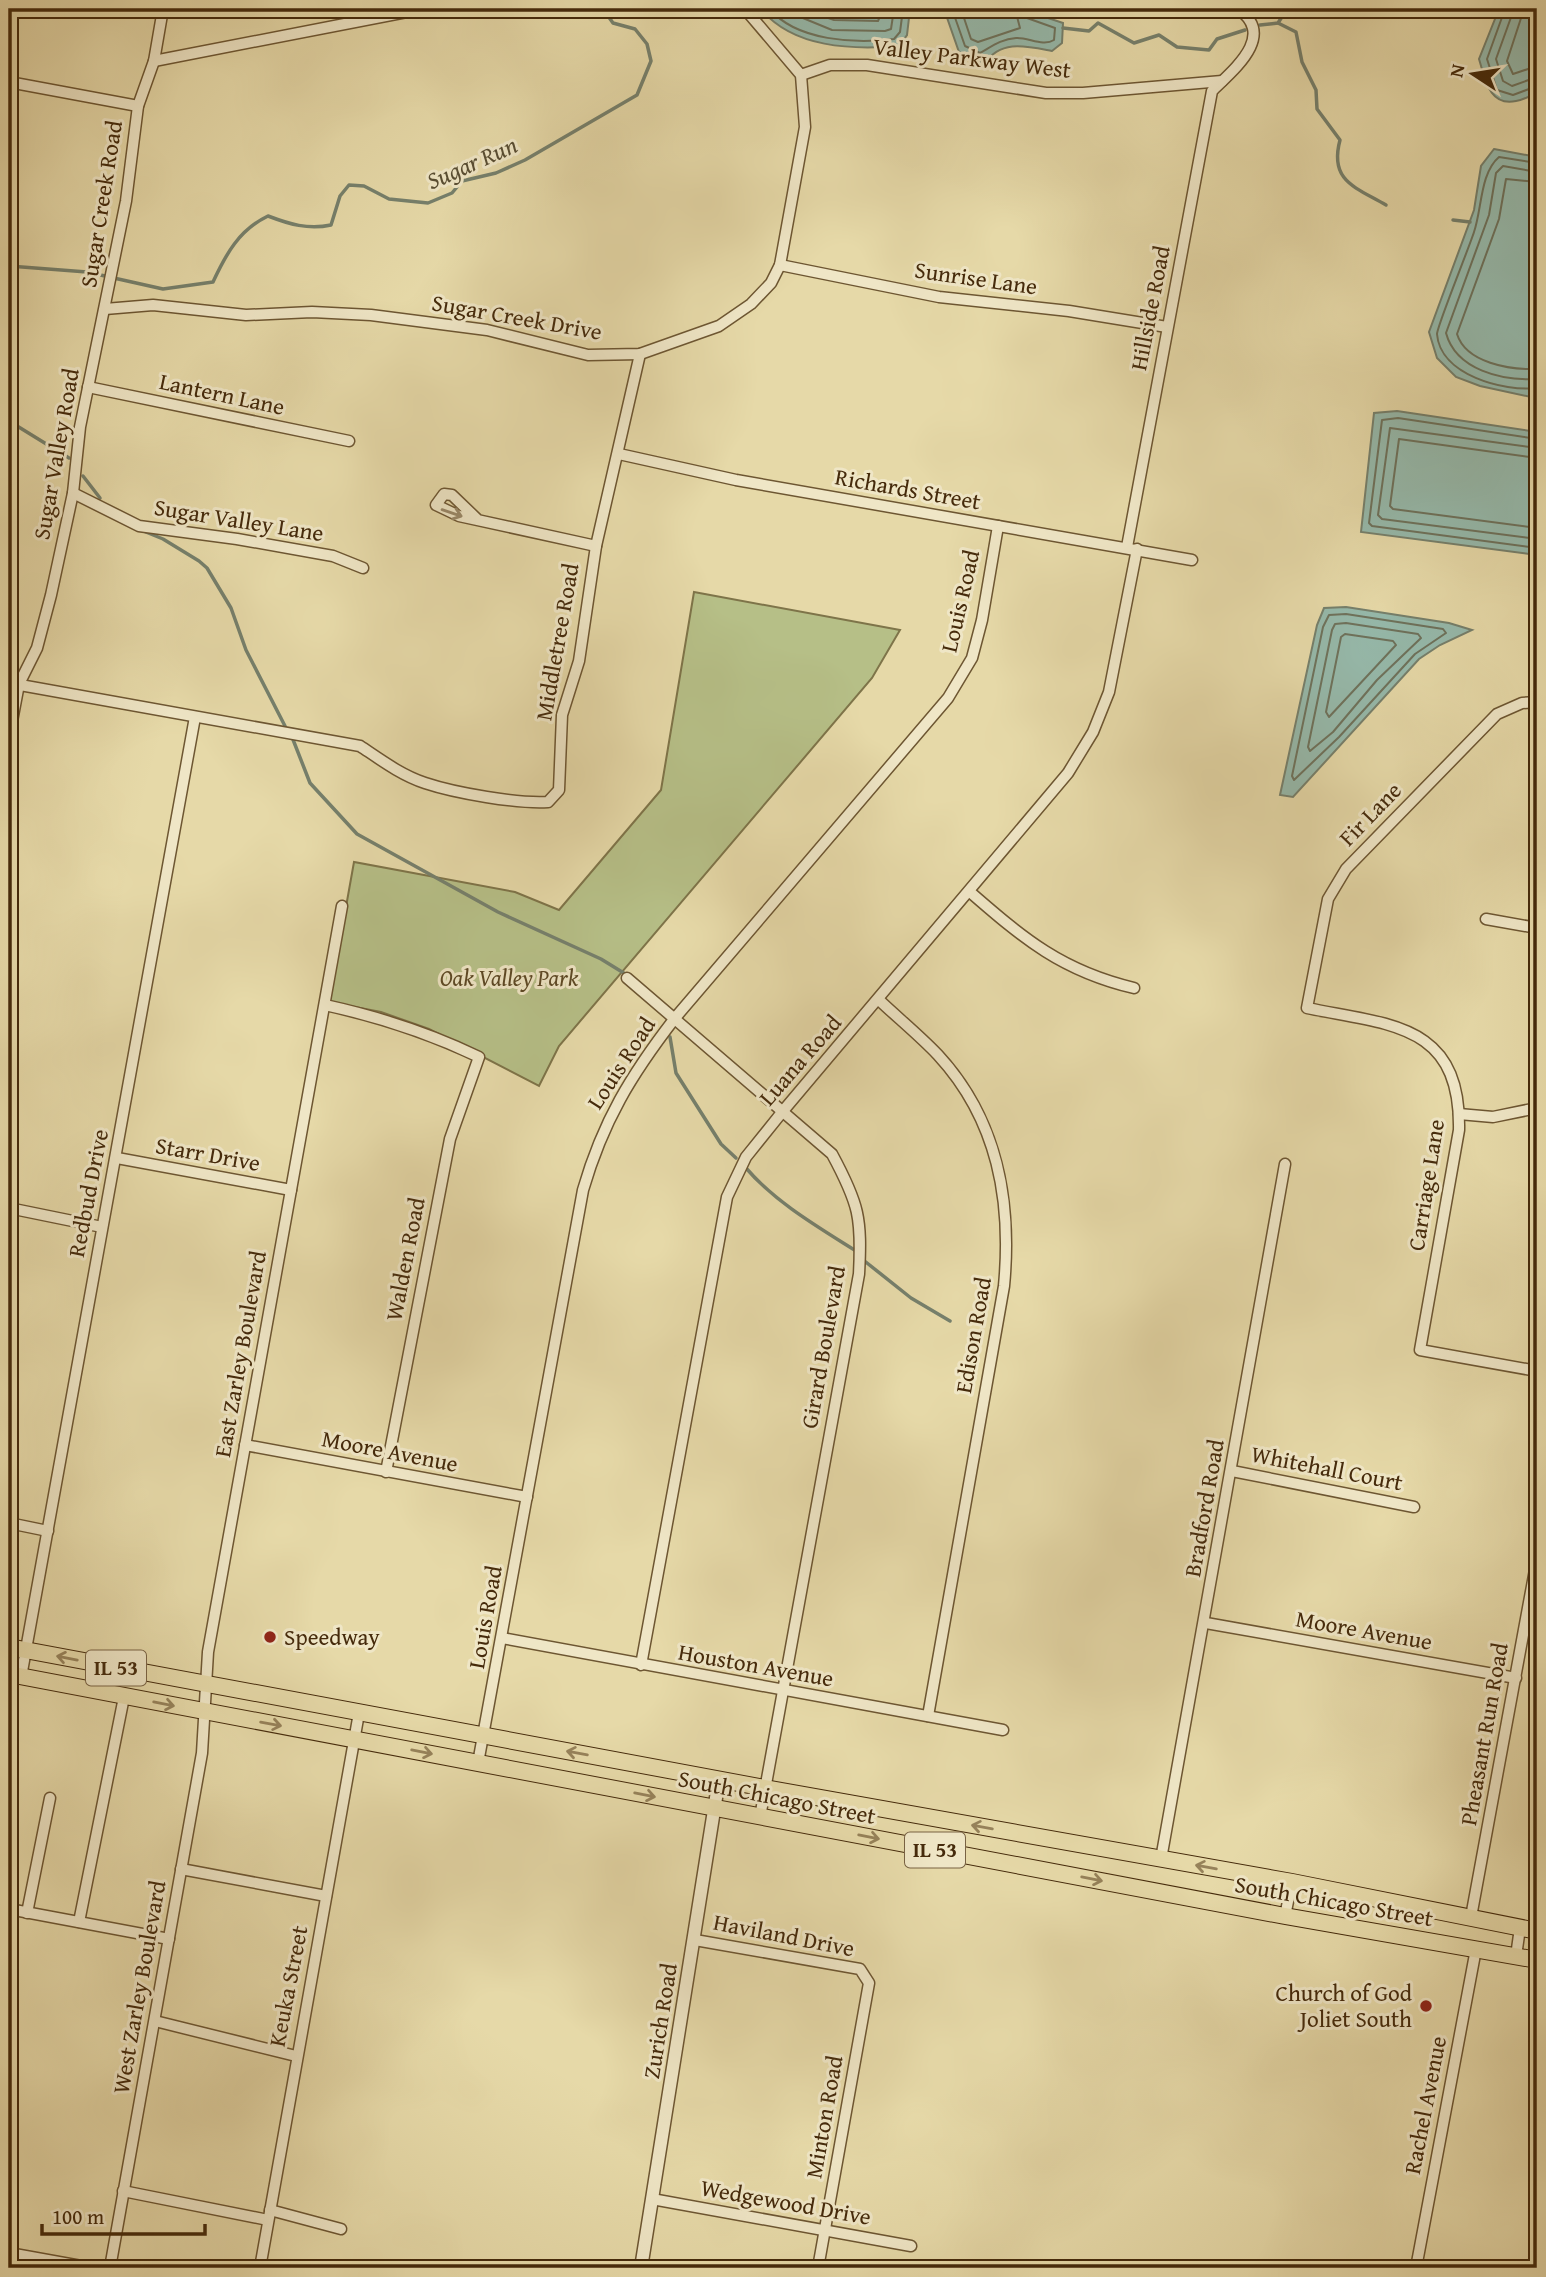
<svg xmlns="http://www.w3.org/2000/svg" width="1546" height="2277" font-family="'Gentium Book Plus',serif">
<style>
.green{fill:#b6bf87;stroke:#7e7449;stroke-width:2}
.water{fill:#96baac;stroke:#76806c;stroke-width:2}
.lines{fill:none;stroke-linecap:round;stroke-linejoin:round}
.shore{stroke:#6e725c;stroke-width:2}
.stream{stroke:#76806c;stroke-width:3.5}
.minor-casing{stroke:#6d5632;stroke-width:13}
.tertiary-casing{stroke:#6d5632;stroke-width:15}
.primary-casing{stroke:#452a0b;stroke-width:18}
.minor{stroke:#efe6c6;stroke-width:10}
.tertiary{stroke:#efe6c6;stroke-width:12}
.primary{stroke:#e6d9a8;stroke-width:16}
.oneway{stroke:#9a8868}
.oneway2{stroke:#96825a}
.poi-dot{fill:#8f2418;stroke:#efe6c6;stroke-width:2.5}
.labels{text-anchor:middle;stroke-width:6;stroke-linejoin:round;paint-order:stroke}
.shield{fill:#efe6c6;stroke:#786243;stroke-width:2}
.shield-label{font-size:21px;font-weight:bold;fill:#452a0b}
.street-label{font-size:23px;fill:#452a0b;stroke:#efe6c6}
.park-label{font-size:23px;font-style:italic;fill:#5c4824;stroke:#efe6c6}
.poi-label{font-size:23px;fill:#452a0b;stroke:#efe6c6;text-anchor:start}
.water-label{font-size:24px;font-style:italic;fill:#594e33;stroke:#efe6c6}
</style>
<rect width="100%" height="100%" fill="#e6d9a8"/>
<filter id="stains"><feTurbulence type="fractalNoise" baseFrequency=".00286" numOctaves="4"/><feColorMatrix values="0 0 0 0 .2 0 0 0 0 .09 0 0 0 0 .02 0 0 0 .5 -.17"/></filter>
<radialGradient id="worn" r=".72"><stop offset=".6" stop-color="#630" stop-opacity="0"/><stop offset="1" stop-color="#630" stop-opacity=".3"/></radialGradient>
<!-- green -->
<polygon class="green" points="694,592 900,630 872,678 559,1046 539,1086 429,1029 381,1012 329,1002 354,862 515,892 559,910 661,790"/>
<!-- water -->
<g class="water">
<path d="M761,9h149l-3,26 -8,11c-47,4 -106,2 -138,-37z"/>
<path d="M944,9h77l42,14 -1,20 -10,8c-26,-5 -51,-12 -68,13l-25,-12z"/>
<path d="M1499,9h38v84c-6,2 -13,7 -21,8 -27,6 -31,-23 -37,-42z"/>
<polygon points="1494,149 1537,157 1537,393 1531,397 1480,386 1456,377 1437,358 1429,332 1474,210 1481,166"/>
<polygon points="1397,411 1537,432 1537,555 1361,532 1374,413"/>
<polygon points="1346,607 1449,623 1472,630 1440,645 1419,659 1293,797 1280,795 1317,625 1324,608"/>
</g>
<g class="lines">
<!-- shore -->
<g class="shore">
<path d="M770,9c26,32 86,35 124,30l6,-7 3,-23"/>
<polyline points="781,9 832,30 885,31 891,29 894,9"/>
<polyline points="803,9 834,20 878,21 883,9"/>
<path d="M952,9l13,37 15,7c11,-6 21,-14 36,-15 12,-1 27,9 38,2l1,-12 -28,-10 -4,-9"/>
<polyline points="961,9 971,39 978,42 1020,28 1015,9"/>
<polyline points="1505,9 1487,59 1497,90 1513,95 1537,86"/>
<polyline points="1514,9 1496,59 1503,81 1512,86 1537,77"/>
<polyline points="1524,9 1507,61 1513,74 1537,66"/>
<path d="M1537,163l-38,-6c-19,16 -17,52 -25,75 -5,16 -37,94 -37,102 3,41 67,58 100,54"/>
<path d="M1537,172l-34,-6 -7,7 -7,42 -43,118c10,37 56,48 91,46"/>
<path d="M1537,182l-31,-3 -7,40 -42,115c9,29 53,36 80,35"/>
<polyline points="1537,439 1398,418 1382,420 1369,523 1372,526 1537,548"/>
<polyline points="1537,448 1390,428 1378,515 1382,519 1537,539"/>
<polyline points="1537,458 1399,439 1390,506 1393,509 1537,528"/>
<polygon points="1346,614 1443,629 1446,633 1415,654 1339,737 1294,780 1292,776 1323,627 1329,615"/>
<polygon points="1346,623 1418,634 1421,638 1377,680 1333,732 1310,751 1308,747 1332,630 1335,624"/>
<polygon points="1345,634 1393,641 1396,645 1329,717 1326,712 1341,637"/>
</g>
<!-- stream -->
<g class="stream">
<path d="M1278,23l18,9 6,30 14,28 1,19 23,31c-11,41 15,47 46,65"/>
<polyline points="1260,25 1278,23 1287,9"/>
<polyline points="1063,28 1089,31 1098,23 1134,43 1159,35 1177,47 1209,50 1217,39 1245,30"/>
<polyline points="1453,220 1470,222"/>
<path d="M9,266l78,6 76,17 50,-7c13,-28 26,-52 55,-66 21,8 40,14 63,9l9,-29 9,-11 15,1 25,13 39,4 24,-10 10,-12 34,-8 29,-13 112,-65 14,-34 -4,-17 -12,-15 -22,-6 -10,-14"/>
<polyline points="9,421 69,458"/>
<polyline points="83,476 100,498"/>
<polyline points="141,530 163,539 199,561 207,568 231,608 246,650 285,726"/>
<polyline points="292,737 310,783 357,834 498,912 601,959 627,975"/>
<polyline points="670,1037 676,1073 721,1144 736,1158"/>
<path d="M746,1168c29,34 72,59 110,83"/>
<polyline points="862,1259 911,1298 950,1321"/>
</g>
<!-- minor casing -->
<g class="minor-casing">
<g id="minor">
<polyline points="154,61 422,9"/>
<polyline points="801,75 830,65 867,65 1046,93 1083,93 1222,81"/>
<polyline points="9,82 138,106"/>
<polyline points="780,265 939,297 1069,311 1167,327"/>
<polyline points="105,309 153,305 246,315 312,312 371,315 487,330 588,355 640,354 719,326 751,304 771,283 780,265 805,127 801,75 745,9"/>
<polyline points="88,387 349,441"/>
<polyline points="619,454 736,480 1192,560"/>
<polyline points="73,493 139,526 237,539 333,556 363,568"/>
<polyline points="478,520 452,495 444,494 436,505 459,516 596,546"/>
<path d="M1127,547l85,-456c21,-21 65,-55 26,-82"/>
<path d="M9,683l351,63c21,14 41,29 65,37 30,10 93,21 123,19l11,-12 3,-75 17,-54 17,-115 44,-192"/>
<path d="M1537,702l-15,1 -25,11 -151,155 -18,30 -21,109c83,17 154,15 152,122l-39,220 117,21"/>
<polyline points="9,737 19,684 37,648 51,595 73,493 80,427 126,201 138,106 154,61 163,9"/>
<path d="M970,892c54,47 92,79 164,96"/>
<polyline points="1486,919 1537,928"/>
<path d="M627,978l205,176c27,50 30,64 27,120l-99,543"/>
<path d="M879,1000c19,18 41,36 59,55 60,65 74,146 66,231l-76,430"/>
<path d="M325,1005c55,12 104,28 154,52l-29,82 -64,333"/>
<polyline points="1459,1114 1493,1117 1537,1108"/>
<polyline points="117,1158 291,1190"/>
<polyline points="9,1208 102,1227"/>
<polyline points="245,1445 527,1497"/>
<polyline points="1232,1471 1414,1507"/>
<polyline points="9,1523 48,1531"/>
<polyline points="1206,1623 1516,1678"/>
<polyline points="502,1638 1003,1730"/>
<polyline points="641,1665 727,1197 746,1157 783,1111 1068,773 1093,732 1109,692 1137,549"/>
<polyline points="21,1677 195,717"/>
<path d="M478,1763l105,-573c20,-69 48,-115 92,-172l273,-320 24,-40 10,-38 16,-94"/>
<polyline points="1161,1859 1285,1164"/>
<polyline points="181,1869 326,1896"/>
<polyline points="9,1909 169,1939"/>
<polyline points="27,1913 50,1798"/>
<polyline points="1285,1916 1292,1882"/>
<polyline points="1471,1917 1537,1559"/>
<polyline points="79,1922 124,1697"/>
<polyline points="695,1940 860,1969 869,1983 818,2268"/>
<polyline points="1516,1956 1520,1928"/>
<polyline points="155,2021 296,2056"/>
<polyline points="123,2191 268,2220"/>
<polyline points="652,2199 911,2246"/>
<polyline points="270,2210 341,2229"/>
<polyline points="9,2253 92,2268"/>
<polyline points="110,2268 202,1753 208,1652 342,906"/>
<polyline points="260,2268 359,1713"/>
<polyline points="1416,2268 1476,1949"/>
</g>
</g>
<!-- tertiary casing -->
<g class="tertiary-casing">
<polyline id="tertiary" points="641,2268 719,1779"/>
</g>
<!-- primary casing -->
<g class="primary-casing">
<g id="primary">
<polyline points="9,1647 765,1788 1292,1882 1537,1931"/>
<polyline points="9,1674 1285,1916 1537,1960"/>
</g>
</g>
<!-- minor -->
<use href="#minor" class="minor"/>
<!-- tertiary -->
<use href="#tertiary" class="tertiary"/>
<!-- primary -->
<use href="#primary" class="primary"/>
</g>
<!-- one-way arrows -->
<defs><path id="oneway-shaft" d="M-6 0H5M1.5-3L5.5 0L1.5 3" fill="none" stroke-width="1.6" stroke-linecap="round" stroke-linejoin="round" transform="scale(1.75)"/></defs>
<use class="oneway" href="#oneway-shaft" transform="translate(452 513) rotate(19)"/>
<g class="oneway2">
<use href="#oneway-shaft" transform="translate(67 1658) rotate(-169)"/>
<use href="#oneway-shaft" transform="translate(164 1704) rotate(11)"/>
<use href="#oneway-shaft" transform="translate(271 1724) rotate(10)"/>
<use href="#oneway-shaft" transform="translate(422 1752) rotate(11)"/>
<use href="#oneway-shaft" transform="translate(577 1753) rotate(-170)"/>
<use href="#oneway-shaft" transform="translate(645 1795) rotate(11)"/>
<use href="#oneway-shaft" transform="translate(982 1827) rotate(-170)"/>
<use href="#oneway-shaft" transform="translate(869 1837) rotate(11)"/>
<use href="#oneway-shaft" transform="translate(1206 1867) rotate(-170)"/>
<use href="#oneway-shaft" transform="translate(1092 1879) rotate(11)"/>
</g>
<!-- markers -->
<g class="poi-dot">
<circle cx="270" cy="1637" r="7"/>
<circle cx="1426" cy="2006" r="7"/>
</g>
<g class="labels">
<!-- shield labels -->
<g class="shield">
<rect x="86" y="1650.5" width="60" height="35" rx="5"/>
<rect x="905" y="1832.5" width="60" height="35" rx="5"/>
</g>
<g class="shield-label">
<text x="116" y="1675">IL 53</text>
<text x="935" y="1857">IL 53</text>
</g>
<!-- street labels -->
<g class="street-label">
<text transform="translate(972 58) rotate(7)" y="8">Valley Parkway West</text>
<text transform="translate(101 204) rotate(-81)" y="8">Sugar Creek Road</text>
<text transform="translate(976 278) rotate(8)" y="8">Sunrise Lane</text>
<text transform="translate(1150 308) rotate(-79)" y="8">Hillside Road</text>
<text transform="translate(517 317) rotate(10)" y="8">Sugar Creek Drive</text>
<text transform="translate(222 394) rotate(12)" y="8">Lantern Lane</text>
<text transform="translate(56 454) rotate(-80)" y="8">Sugar Valley Road</text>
<text transform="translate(908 489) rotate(10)" y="8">Richards Street</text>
<text transform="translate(239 520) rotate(9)" y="8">Sugar Valley Lane</text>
<text transform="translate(960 601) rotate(-77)" y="8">Louis Road</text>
<text transform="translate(557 642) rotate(-80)" y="8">Middletree Road</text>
<text transform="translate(1370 814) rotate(-46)" y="8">Fir Lane</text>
<text transform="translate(800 1060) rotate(-49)" y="8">Luana Road</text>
<text transform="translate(621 1063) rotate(-57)" y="8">Louis Road</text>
<text transform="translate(208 1154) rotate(10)" y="8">Starr Drive</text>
<text transform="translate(1426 1185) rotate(-81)" y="8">Carriage Lane</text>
<text transform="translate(88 1193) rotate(-79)" y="8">Redbud Drive</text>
<text transform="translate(405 1259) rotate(-79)" y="8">Walden Road</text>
<text transform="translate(973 1335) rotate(-80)" y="8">Edison Road</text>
<text transform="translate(823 1347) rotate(-80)" y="8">Girard Boulevard</text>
<text transform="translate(240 1354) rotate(-80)" y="8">East Zarley Boulevard</text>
<text transform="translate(390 1451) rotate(11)" y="8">Moore Avenue</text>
<text transform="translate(1327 1468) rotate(11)" y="8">Whitehall Court</text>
<text transform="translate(1204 1508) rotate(-80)" y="8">Bradford Road</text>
<text transform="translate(485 1617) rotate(-80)" y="8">Louis Road</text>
<text transform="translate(1364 1630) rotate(10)" y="8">Moore Avenue</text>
<text transform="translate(756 1665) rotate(10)" y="8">Houston Avenue</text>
<text transform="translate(1484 1734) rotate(-80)" y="8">Pheasant Run Road</text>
<text transform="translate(777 1797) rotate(11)" y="8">South Chicago Street</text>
<text transform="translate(1334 1901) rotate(10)" y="8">South Chicago Street</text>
<text transform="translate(784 1935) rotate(11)" y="8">Haviland Drive</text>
<text transform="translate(288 1986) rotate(-79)" y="8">Keuka Street</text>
<text transform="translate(139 1987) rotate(-80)" y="8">West Zarley Boulevard</text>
<text transform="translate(660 2021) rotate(-81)" y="8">Zurich Road</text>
<text transform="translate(1425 2105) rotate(-79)" y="8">Rachel Avenue</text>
<text transform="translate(824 2117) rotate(-80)" y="8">Minton Road</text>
<text transform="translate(786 2202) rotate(10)" y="8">Wedgewood Drive</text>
</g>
<!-- park labels -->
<g class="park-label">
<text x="509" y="986">Oak Valley Park</text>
</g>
<!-- poi labels -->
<g class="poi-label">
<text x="284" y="1645">Speedway</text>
<text x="1412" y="2001" text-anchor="end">Church of God<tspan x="1412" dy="26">Joliet South</tspan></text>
</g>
<!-- water labels -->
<g class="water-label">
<text transform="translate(472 163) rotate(-24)" y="8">Sugar Run</text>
</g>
</g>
<!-- margin -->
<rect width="1546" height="2277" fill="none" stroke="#e6d9a8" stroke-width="35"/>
<rect x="10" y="10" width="1525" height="2256" fill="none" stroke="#452a0b" stroke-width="3.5"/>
<rect x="18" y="18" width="1511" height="2242" fill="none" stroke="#452a0b" stroke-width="2"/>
<!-- north arrow -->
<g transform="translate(1473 74) rotate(282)" stroke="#efe6c6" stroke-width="5" paint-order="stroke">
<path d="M0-5L12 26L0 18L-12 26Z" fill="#452a0b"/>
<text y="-10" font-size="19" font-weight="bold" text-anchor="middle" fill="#452a0b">N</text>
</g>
<!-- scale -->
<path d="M42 2224v10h163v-10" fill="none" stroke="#452a0b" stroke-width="3.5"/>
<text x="52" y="2224" font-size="21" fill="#452a0b" stroke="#efe6c6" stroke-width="5" paint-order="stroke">100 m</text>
<rect width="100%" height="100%" filter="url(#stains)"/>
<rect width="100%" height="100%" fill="url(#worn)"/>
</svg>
